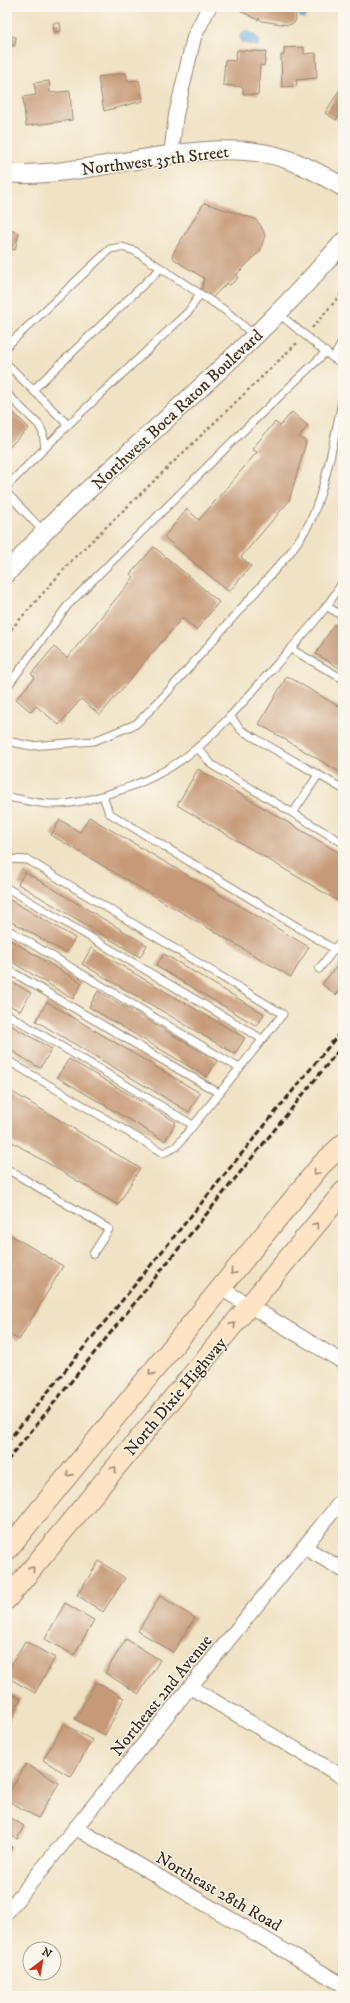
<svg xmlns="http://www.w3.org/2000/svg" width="350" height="2003" font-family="'IM FELL DW Pica',serif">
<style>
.water{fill:#69b2e1;stroke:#526e80}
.building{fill:#c69a78}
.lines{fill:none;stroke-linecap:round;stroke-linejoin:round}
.service-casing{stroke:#968671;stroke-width:9}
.minor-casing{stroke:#968671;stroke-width:16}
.tertiary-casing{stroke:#968671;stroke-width:20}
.secondary-casing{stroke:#968671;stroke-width:22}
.path{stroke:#968671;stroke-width:2.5;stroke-dasharray:3 3;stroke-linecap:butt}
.service{stroke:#fff;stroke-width:7}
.minor{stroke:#fff;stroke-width:14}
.tertiary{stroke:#fff;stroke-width:18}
.secondary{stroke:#fee4c5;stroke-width:20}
.rail{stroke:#3b2a1e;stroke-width:3;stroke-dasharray:6 3;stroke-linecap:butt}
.oneway{stroke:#9c8772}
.labels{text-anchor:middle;stroke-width:3;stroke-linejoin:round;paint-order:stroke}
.street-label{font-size:17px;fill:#3b2a1e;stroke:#fbf7ec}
</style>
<rect width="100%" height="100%" fill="#fbf7ec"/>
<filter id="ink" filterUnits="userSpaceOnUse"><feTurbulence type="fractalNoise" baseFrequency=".025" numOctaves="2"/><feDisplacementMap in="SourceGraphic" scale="8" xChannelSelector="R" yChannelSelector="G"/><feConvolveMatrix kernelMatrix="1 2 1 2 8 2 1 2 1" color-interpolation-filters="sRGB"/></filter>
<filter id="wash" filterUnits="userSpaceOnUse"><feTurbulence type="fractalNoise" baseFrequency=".012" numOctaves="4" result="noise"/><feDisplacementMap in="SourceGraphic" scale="16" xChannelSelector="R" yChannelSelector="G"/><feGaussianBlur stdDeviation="0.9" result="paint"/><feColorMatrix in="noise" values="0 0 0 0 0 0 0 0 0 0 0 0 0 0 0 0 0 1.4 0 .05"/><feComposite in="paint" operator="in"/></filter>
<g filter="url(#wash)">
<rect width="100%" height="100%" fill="#f0e2c4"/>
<!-- water -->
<g class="water">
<polygon points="299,7 309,7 305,18 300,17 298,9"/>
<polygon points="247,31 255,35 260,41 258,46 241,42 240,35"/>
</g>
<g id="blocks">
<!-- building -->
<g class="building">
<polygon points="243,7 286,7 286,9 295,13 296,19 294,23 288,25 262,21 259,18 258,20 241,11"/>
<polygon points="53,23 60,23 61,31 54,32"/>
<polygon points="7,36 16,37 15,46 7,45"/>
<polygon points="304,47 304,54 316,53 317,78 296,80 297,86 282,87 281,55 284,55 284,48"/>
<polygon points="237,50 266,52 264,66 260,65 258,95 243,94 243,87 223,85 225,60 235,61"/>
<polygon points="126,73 128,81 139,80 143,101 104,111 98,77"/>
<polygon points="49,81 50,93 70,91 72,120 26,126 23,97 36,95 34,83"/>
<polygon points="342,86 343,116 340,114 336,120 325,113"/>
<polygon points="204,203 255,219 261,226 265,235 260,251 236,275 238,276 237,279 230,285 227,283 212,298 201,293 204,278 176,261 172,256 176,248"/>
<polygon points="7,229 19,233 15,250 7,248"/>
<polygon points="7,406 29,428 7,449"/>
<polygon points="292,412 308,426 299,437 306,442 289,501 241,557 251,566 229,592 164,537 187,509 199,520 257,452 252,449 275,422 280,426"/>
<polygon points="154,547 219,602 196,630 182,618 100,715 81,699 59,725 36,706 31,712 16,699 35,677 31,674 54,647 67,658 134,577 130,574"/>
<polygon points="334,624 343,629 343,670 316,654"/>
<polygon points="287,676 343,709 343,774 259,724"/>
<polygon points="198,769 343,855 343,904 177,805"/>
<polygon points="89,817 309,947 291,977 51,835 60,820 80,832"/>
<polygon points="25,872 147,945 140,957 18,884"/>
<polygon points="7,898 75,938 66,953 7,919"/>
<polygon points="7,938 82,983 73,999 7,959"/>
<polygon points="91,948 245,1038 235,1054 82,964"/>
<polygon points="164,954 264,1014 257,1026 156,966"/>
<polygon points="343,959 343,987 336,995 322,984"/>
<polygon points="7,979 31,993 20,1011 7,1004"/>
<polygon points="98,991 217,1061 207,1077 89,1007"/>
<polygon points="47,1002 200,1093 189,1112 36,1021"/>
<polygon points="7,1023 52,1049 40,1068 7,1048"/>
<polygon points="69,1059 176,1122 165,1141 57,1077"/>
<polygon points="7,1089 140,1168 118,1205 7,1139"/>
<polygon points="7,1233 63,1266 19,1340 7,1333"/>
<polygon points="99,1561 125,1578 103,1612 77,1595"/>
<polygon points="160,1596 195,1618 173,1652 138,1631"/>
<polygon points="65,1603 94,1620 74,1655 45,1639"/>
<polygon points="126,1639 160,1660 139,1694 105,1673"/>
<polygon points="25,1641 55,1658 35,1693 7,1677 7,1672"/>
<polygon points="96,1682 124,1698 105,1735 75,1719"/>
<polygon points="7,1691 21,1699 7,1723"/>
<polygon points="64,1724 92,1740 71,1777 43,1760"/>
<polygon points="26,1764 59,1783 38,1818 7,1800 7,1796"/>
<polygon points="7,1816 24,1826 17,1839 9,1835 7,1839"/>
<polygon points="7,1845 12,1847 7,1856"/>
</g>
</g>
</g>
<g filter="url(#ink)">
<use href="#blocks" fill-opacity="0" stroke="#968671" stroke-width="1"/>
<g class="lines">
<!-- service casing -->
<g class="service-casing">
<g id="service">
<polyline points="279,314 333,358 343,364"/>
<polyline points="7,346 110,249 122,247 135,251 226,311 255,336"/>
<polyline points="333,358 343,341"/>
<polyline points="7,364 68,425 189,311 200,294"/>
<polyline points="33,390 161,268"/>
<polyline points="7,394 39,425 43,433 45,448"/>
<polyline points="7,486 68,425"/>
<polyline points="7,493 44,532"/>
<polyline points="326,606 343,616"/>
<polyline points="291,649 343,679"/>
<polyline points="7,687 68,605 238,436 326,352"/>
<polyline points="230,716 241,730 343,789"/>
<path d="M7,741l24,5 63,-5 42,-17 28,-28 125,-142c8,-11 16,-22 22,-34 16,-38 23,-82 32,-123"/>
<polyline points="198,748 212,765 343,843"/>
<polyline points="103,796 109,813 334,949"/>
<path d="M7,797c15,2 30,7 45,7 20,1 40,-5 59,-11 76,-22 108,-64 158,-120 26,-30 55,-58 74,-92"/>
<polyline points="293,813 318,775"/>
<polyline points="7,859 28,860 283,1014 176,1147 163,1153 7,1060"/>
<polyline points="7,888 262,1039"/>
<polyline points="7,929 239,1068"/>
<polyline points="7,969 219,1093"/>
<polyline points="319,969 343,938"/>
<polyline points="7,1014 193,1125"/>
<polyline points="7,1169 109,1229 93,1254"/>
</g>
</g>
<!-- minor casing -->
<g class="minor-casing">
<g id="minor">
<polyline points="171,155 176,115 194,37 209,7"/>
<polyline points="220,1288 343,1362"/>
<polyline points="304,1547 343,1570"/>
<polyline points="190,1687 343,1777"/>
<polyline points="76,1828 343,1985"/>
<polyline points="7,1912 343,1499"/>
</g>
</g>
<!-- tertiary casing -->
<g class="tertiary-casing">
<g id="tertiary">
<path d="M7,173c30,3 58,-2 87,-6 56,-9 135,-27 189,-9 22,7 41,18 60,29"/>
<path d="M7,573l40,-44 30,-29c91,-83 186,-164 266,-258"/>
</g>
</g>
<!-- secondary casing -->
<g class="secondary-casing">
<g id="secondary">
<polyline points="7,1550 321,1165 343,1144"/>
<polyline points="7,1599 343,1192"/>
</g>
</g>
<!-- path -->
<g class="path">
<polyline points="312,328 343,292"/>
<polyline points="7,634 73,559 297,343"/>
</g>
<!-- service -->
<use href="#service" class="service"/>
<!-- minor -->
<use href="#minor" class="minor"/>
<!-- tertiary -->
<use href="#tertiary" class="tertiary"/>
<!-- secondary -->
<use href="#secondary" class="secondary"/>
<!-- rail -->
<g class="rail">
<polyline points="7,1442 343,1029"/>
<polyline points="7,1461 343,1045"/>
</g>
</g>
<!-- one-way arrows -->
<defs><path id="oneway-chevron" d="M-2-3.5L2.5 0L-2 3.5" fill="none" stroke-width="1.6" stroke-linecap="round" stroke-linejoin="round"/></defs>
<g class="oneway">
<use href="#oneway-chevron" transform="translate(316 1172) rotate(130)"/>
<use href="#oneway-chevron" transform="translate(316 1225) rotate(-50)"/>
<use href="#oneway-chevron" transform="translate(233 1272) rotate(130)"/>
<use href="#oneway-chevron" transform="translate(233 1325) rotate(-50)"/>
<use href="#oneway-chevron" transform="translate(151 1373) rotate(129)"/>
<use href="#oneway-chevron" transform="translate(114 1469) rotate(-50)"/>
<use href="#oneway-chevron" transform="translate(69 1474) rotate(129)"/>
<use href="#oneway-chevron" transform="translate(32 1569) rotate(-50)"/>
</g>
</g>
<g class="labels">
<!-- street labels -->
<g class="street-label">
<text transform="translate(155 160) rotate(-7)" y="6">Northwest 35th Street</text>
<text transform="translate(177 409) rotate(-43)" y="6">Northwest Boca Raton Boulevard</text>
<text transform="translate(175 1396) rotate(-50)" y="6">North Dixie Highway</text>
<text transform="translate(161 1695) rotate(-51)" y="6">Northeast 2nd Avenue</text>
<text transform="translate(219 1891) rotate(30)" y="6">Northeast 28th Road</text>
</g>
</g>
<!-- margin -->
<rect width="350" height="2003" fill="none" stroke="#fbf7ec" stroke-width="24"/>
<!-- north arrow -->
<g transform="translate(42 1961) rotate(31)"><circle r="19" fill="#fbf7ec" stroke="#aea59a"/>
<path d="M0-3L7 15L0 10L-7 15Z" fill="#c8321e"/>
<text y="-6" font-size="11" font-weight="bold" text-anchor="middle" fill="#3b2a1e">N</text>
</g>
</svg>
